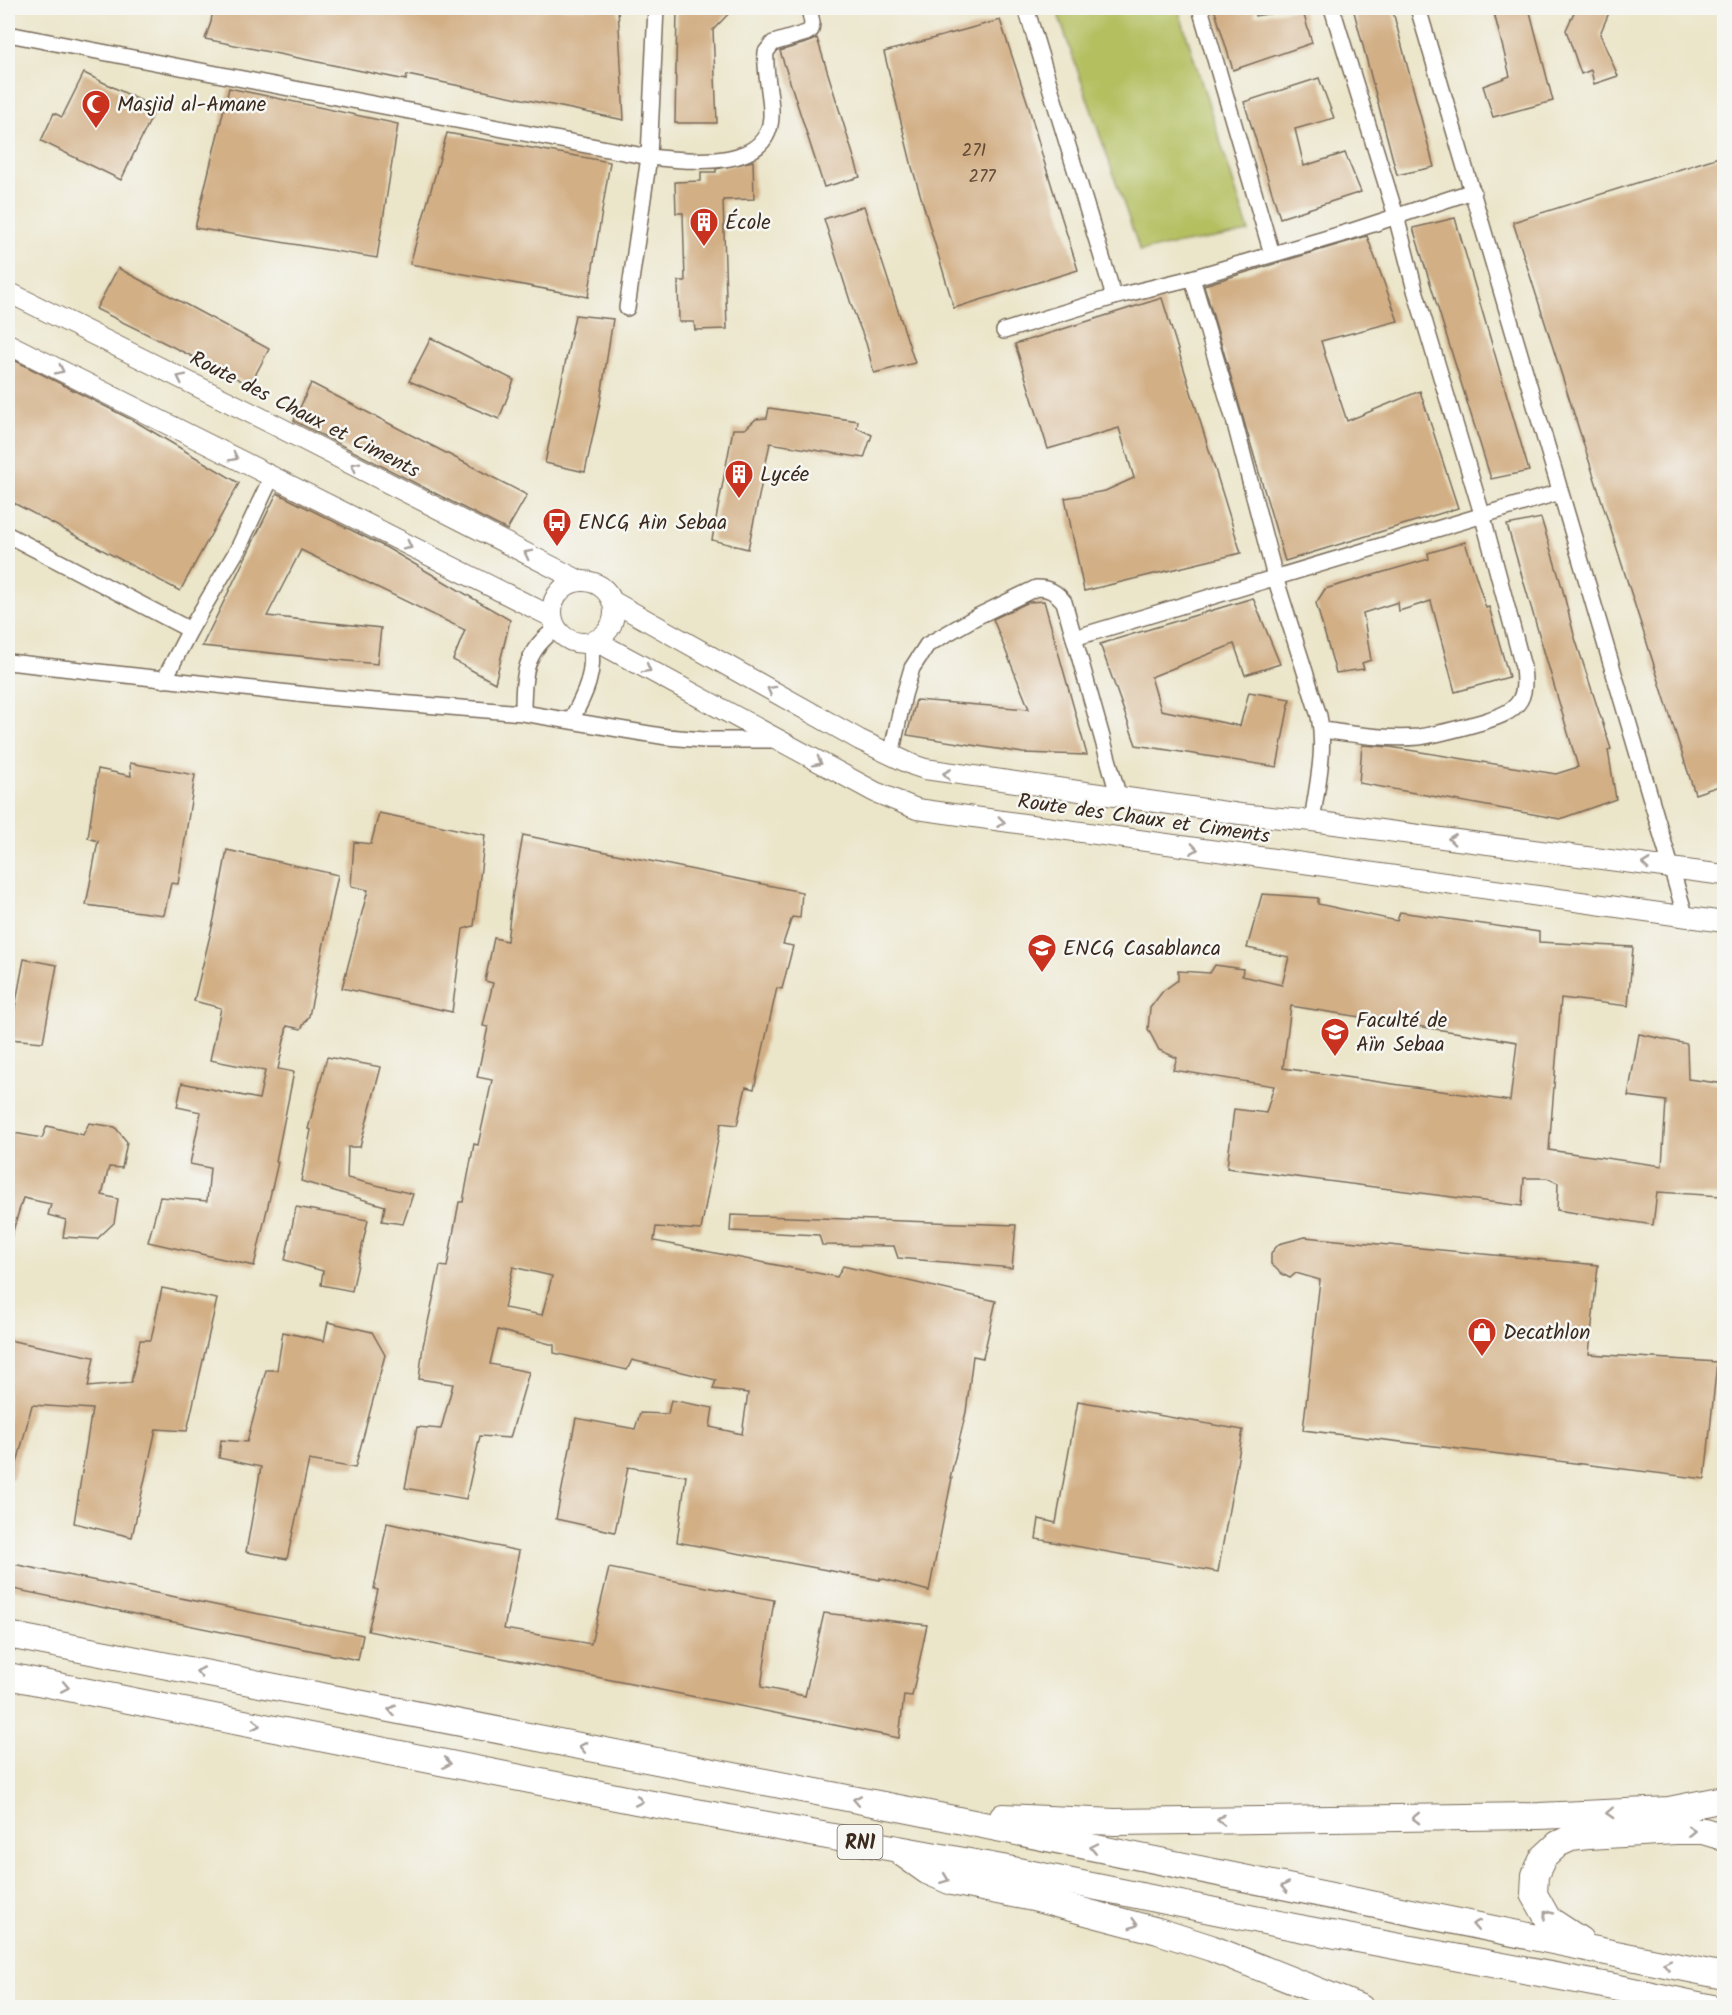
<svg xmlns="http://www.w3.org/2000/svg" width="1732" height="2015" font-family="Kalam,sans-serif">
<style>
.green{fill:#b4bf61;stroke:#787440;stroke-width:1.5}
.building{fill:#d2af85;fill-rule:evenodd}
.lines{fill:none;stroke-linecap:round;stroke-linejoin:round}
.minor-casing{stroke:#796b5a;stroke-width:18}
.tertiary-casing{stroke:#796b5a;stroke-width:22}
.trunk-casing{stroke:#796b5a;stroke-width:28}
.minor{stroke:#fff;stroke-width:15}
.tertiary{stroke:#fff;stroke-width:20}
.trunk{stroke:#fff;stroke-width:26}
.oneway{stroke:#a79f9a}
.labels{text-anchor:middle;stroke-width:5;stroke-linejoin:round;paint-order:stroke}
.number-label{font-size:18px;fill:#614b38}
.shield{fill:#f6f6f2;stroke:#73675e;stroke-width:1.5}
.shield-label{font-size:20px;font-weight:bold;fill:#3b2a1e}
.poi-label{font-size:21px;fill:#3b2a1e;stroke:#f6f6f2;text-anchor:start}
.street-label{font-size:21px;fill:#3b2a1e;stroke:#f6f6f2}
</style>
<rect width="100%" height="100%" fill="#f6f6f2"/>
<filter id="ink" filterUnits="userSpaceOnUse"><feTurbulence type="fractalNoise" baseFrequency=".0167" numOctaves="2"/><feDisplacementMap in="SourceGraphic" scale="12" xChannelSelector="R" yChannelSelector="G"/><feConvolveMatrix kernelMatrix="1 2 1 2 8 2 1 2 1" color-interpolation-filters="sRGB"/></filter>
<filter id="wash" filterUnits="userSpaceOnUse"><feTurbulence type="fractalNoise" baseFrequency=".008" numOctaves="4" result="noise"/><feDisplacementMap in="SourceGraphic" scale="24" xChannelSelector="R" yChannelSelector="G"/><feGaussianBlur stdDeviation="1.35" result="paint"/><feColorMatrix in="noise" values="0 0 0 0 0 0 0 0 0 0 0 0 0 0 0 0 0 1.4 0 .05"/><feComposite in="paint" operator="in"/></filter>
<g filter="url(#wash)">
<rect width="100%" height="100%" fill="#ebe5c9"/>
<!-- green -->
<polygon class="green" points="1056,8 1178,8 1249,232 1140,251"/>
<g id="blocks">
<!-- building -->
<g class="building">
<polygon points="213,8 618,8 624,120 407,75 406,80 205,39 211,22"/>
<polygon points="677,8 734,8 713,30 717,123 675,123"/>
<polygon points="1214,8 1254,8 1255,16 1302,8 1312,43 1233,70"/>
<polygon points="1353,8 1392,8 1434,167 1397,175"/>
<polygon points="1529,8 1553,101 1493,117 1483,86 1510,76 1494,13"/>
<polygon points="1576,8 1611,8 1600,34 1618,76 1594,84 1591,70 1581,74 1566,30"/>
<polygon points="1000,20 1028,104 1043,158 1078,270 954,308 912,167 884,52"/>
<polygon points="817,38 860,177 824,187 780,51 809,42"/>
<polygon points="84,73 156,108 121,180 41,141 54,113 62,117"/>
<polygon points="1319,78 1334,118 1295,129 1304,166 1345,153 1361,192 1280,218 1244,102"/>
<polygon points="229,88 398,124 377,258 195,228"/>
<polygon points="447,133 610,162 588,297 410,264"/>
<polygon points="1725,155 1725,784 1695,794 1513,222"/>
<polygon points="753,161 754,199 723,200 727,329 695,330 694,322 679,322 678,281 685,281 683,213 676,213 675,182 701,181 701,172 716,172 716,169"/>
<polygon points="864,206 915,363 874,373 866,343 852,307 824,219"/>
<polygon points="1455,218 1529,471 1491,479 1413,228"/>
<polygon points="1367,236 1398,321 1321,341 1325,355 1347,421 1420,391 1458,508 1285,561 1204,285"/>
<polygon points="118,268 269,349 250,385 96,309"/>
<polygon points="1162,298 1241,553 1084,591 1065,498 1105,491 1134,478 1119,428 1048,449 1015,344"/>
<polygon points="575,315 613,319 600,403 585,472 545,463"/>
<polygon points="431,338 514,380 499,419 409,381"/>
<polygon points="8,357 138,423 239,483 180,591 8,500"/>
<polygon points="311,383 527,495 507,530 294,421"/>
<polygon points="769,408 858,421 857,428 872,435 864,458 770,443 748,549 712,540 733,429 745,429 756,419 767,418"/>
<polygon points="277,493 387,548 510,620 495,683 453,660 465,630 301,550 267,616 381,628 377,664 202,646"/>
<polygon points="1541,518 1562,587 1574,635 1611,749 1608,750 1616,799 1560,819 1359,783 1362,745 1390,747 1556,774 1578,767 1507,525"/>
<polygon points="1465,542 1486,608 1489,607 1509,677 1455,692 1431,601 1399,611 1398,602 1363,613 1371,660 1362,663 1364,669 1336,673 1316,603 1325,589 1429,559 1428,553"/>
<polygon points="1253,598 1280,664 1245,675 1234,644 1151,677 1161,710 1240,726 1249,692 1290,699 1277,767 1136,745 1100,644"/>
<polygon points="1044,601 1087,755 1023,753 907,735 916,700 1029,709 993,619 1029,602"/>
<polygon points="130,763 195,775 178,884 171,883 164,915 86,905 98,841 88,838 98,769 131,776"/>
<polygon points="379,813 485,835 474,926 463,929 452,1012 342,988 368,890 351,886 354,842 371,844"/>
<path d="M523,835l279,57 -2,26 -8,-1 -9,27 10,2 -11,43 -5,-1 -23,101 -8,-2 -9,38 -16,-2 -20,107 -45,-3 -2,14 183,36 6,-11 153,35 -13,57 -10,-2 -7,56 -16,66h2l-23,113 -49,-13v2l-203,-38 9,-66 -58,-9 -13,65 -59,-13 20,-101 59,11 5,-16 28,1 3,-14 42,8 -3,19 32,7 6,-41 -35,-4 3,-9 -84,-20 -5,10 -73,-17v-8l-56,-15 -8,34 39,8 -19,66 -30,-2 -14,63 -61,-11 12,-61 24,2 12,-45 -34,-5 4,-33 17,-80 7,1 12,-65h4l11,-58 4,1 14,-65 -15,-3 11,-50 -5,-1 10,-43 -8,-2 9,-43 13,3 6,-49zM513,1267l39,9 -10,39 -38,-7z"/>
<polygon points="227,850 338,875 309,1016 301,1029 287,1026 278,1069 294,1072 276,1161 278,1162 254,1266 148,1242 160,1197 207,1201 210,1168 190,1164 201,1112 177,1107 182,1083 259,1099 265,1071 210,1060 221,1008 194,1001 214,919"/>
<path d="M1262,894l56,4v6l79,17 3,-9 139,20v10l94,5 -5,59 -67,-8 -12,152 113,16 4,-65 -38,-5 11,-62 48,10 1,35 37,5v89l-3,23 -65,-4 -4,33 -96,-15 1,-27 -11,-5h-23l-2,28 -295,-38 7,-59 32,4 8,-27 -101,-16 4,-12 -18,-8 -11,-21 2,-21 13,-17 15,-11v-9l32,2 5,-8 28,4 -1,7 40,9 7,-28 -42,-9zM1291,1006l226,36 -7,59 -227,-33z"/>
<polygon points="24,959 57,965 43,1042 9,1039"/>
<polygon points="327,1057 381,1067 360,1147 348,1147 347,1178 413,1194 403,1224 382,1221 385,1206 301,1181 311,1130 308,1129"/>
<polygon points="89,1123 115,1127 127,1142 122,1168 109,1167 102,1195 118,1199 114,1223 97,1239 63,1237 66,1220 48,1215 51,1204 23,1198 11,1237 8,1236 8,1132 42,1138 47,1126 83,1135"/>
<polygon points="296,1207 368,1220 352,1291 321,1285 323,1271 285,1260"/>
<polygon points="731,1215 1016,1225 1012,1268 898,1258 894,1246 822,1245 819,1235 730,1231"/>
<polygon points="1305,1237 1598,1265 1589,1354 1717,1362 1705,1479 1303,1430 1320,1280 1296,1273 1290,1278 1282,1274 1271,1264 1271,1253 1279,1244"/>
<polygon points="162,1288 217,1299 187,1431 156,1429 132,1537 74,1523 92,1409 32,1405 13,1479 8,1479 8,1340 94,1357 88,1387 131,1383 140,1340 151,1340"/>
<polygon points="328,1322 372,1332 385,1355 355,1468 309,1460 287,1559 246,1552 261,1467 219,1458 221,1440 247,1442 266,1370 277,1370 283,1332 324,1341"/>
<polygon points="1078,1401 1243,1430 1218,1572 1036,1539 1039,1519 1056,1523"/>
<polygon points="387,1523 519,1551 504,1629 591,1644 609,1568 774,1600 761,1687 805,1696 824,1613 927,1625 912,1696 904,1695 899,1738 368,1631 378,1590 374,1589"/>
<polygon points="8,1563 363,1635 358,1660 8,1588"/>
</g>
</g>
</g>
<g filter="url(#ink)">
<use href="#blocks" fill-opacity="0" stroke="#796b5a" stroke-width="1.5"/>
<g class="lines">
<!-- minor casing -->
<g class="minor-casing">
<g id="minor">
<polyline points="1026,8 1114,297"/>
<polyline points="1200,8 1272,254"/>
<polyline points="1418,8 1686,918"/>
<path d="M8,34l641,123c37,3 119,16 122,-40 1,-22 -7,-44 -5,-65l7,-9 33,-10 5,-3 1,-7 -3,-15"/>
<path d="M1192,278l42,142 41,157 44,139c7,34 -2,70 -7,105"/>
<polyline points="627,308 649,157 656,8"/>
<polyline points="1004,331 1114,297 1192,278 1352,231 1473,191"/>
<polyline points="8,535 190,630"/>
<polyline points="1074,638 1560,492"/>
<polyline points="8,662 325,697 523,713 667,737 704,740 777,740"/>
<polyline points="164,680 190,630 238,549 272,476"/>
<path d="M523,713c0,-37 1,-62 33,-84"/>
<path d="M571,720c14,-25 25,-48 19,-78"/>
<path d="M1322,730c31,4 65,10 97,7 21,-3 42,-9 63,-15 12,-4 28,-8 36,-19 8,-10 6,-25 5,-36l-41,-153 -67,-224 -19,-74 -64,-208"/>
<path d="M891,755l13,-60 8,-27 15,-23 49,-28 60,-29c13,0 20,4 28,14l55,196"/>
</g>
</g>
<!-- tertiary casing -->
<g class="tertiary-casing">
<g id="tertiary">
<polyline points="8,292 271,423 580,581"/>
<polyline points="8,344 552,617"/>
<circle cx="583" cy="612" r="31"/>
<polyline points="612,601 860,740 913,765 925,769 1240,814 1312,821 1724,875"/>
<polyline points="596,641 875,792 917,809 1724,922"/>
</g>
</g>
<!-- trunk casing -->
<g class="trunk-casing">
<g id="trunk">
<polyline points="8,1635 914,1811 1724,1976"/>
<polyline points="8,1676 636,1801 1013,1870 1304,1929 1614,1987 1712,2008"/>
<polyline points="1003,1817 1115,1822 1539,1816 1669,1810 1724,1799"/>
<polyline points="903,1854 927,1871 952,1882 1033,1898 1158,1931 1211,1948 1361,2008"/>
<polyline points="1580,1940 1548,1919 1534,1894 1535,1875 1543,1858 1558,1844 1571,1838 1588,1836 1676,1831 1704,1831 1724,1837"/>
</g>
</g>
<!-- minor -->
<use href="#minor" class="minor"/>
<!-- tertiary -->
<use href="#tertiary" class="tertiary"/>
<!-- trunk -->
<use href="#trunk" class="trunk"/>
</g>
<!-- one-way arrows -->
<defs><path id="oneway-chevron" d="M-2-3.5L2.5 0L-2 3.5" fill="none" stroke-width="1.6" stroke-linecap="round" stroke-linejoin="round" transform="scale(1.5)"/></defs>
<g class="oneway">
<use href="#oneway-chevron" transform="translate(60 370) rotate(26)"/>
<use href="#oneway-chevron" transform="translate(181 378) rotate(-154)"/>
<use href="#oneway-chevron" transform="translate(234 457) rotate(27)"/>
<use href="#oneway-chevron" transform="translate(355 466) rotate(-153)"/>
<use href="#oneway-chevron" transform="translate(408 546) rotate(27)"/>
<use href="#oneway-chevron" transform="translate(528 554) rotate(-153)"/>
<use href="#oneway-chevron" transform="translate(647 669) rotate(29)"/>
<use href="#oneway-chevron" transform="translate(771 690) rotate(-151)"/>
<use href="#oneway-chevron" transform="translate(818 762) rotate(28)"/>
<use href="#oneway-chevron" transform="translate(947 774) rotate(-171)"/>
<use href="#oneway-chevron" transform="translate(1001 822) rotate(7)"/>
<use href="#oneway-chevron" transform="translate(1452 839) rotate(-173)"/>
<use href="#oneway-chevron" transform="translate(1194 849) rotate(8)"/>
<use href="#oneway-chevron" transform="translate(1646 864) rotate(-173)"/>
<use href="#oneway-chevron" transform="translate(200 1672) rotate(-169)"/>
<use href="#oneway-chevron" transform="translate(65 1687) rotate(11)"/>
<use href="#oneway-chevron" transform="translate(392 1710) rotate(-169)"/>
<use href="#oneway-chevron" transform="translate(256 1725) rotate(11)"/>
<use href="#oneway-chevron" transform="translate(583 1747) rotate(-169)"/>
<use href="#oneway-chevron" transform="translate(447 1763) rotate(11)"/>
<use href="#oneway-chevron" transform="translate(857 1800) rotate(-169)"/>
<use href="#oneway-chevron" transform="translate(639 1801) rotate(11)"/>
<use href="#oneway-chevron" transform="translate(1610 1813) rotate(177)"/>
<use href="#oneway-chevron" transform="translate(1416 1818) rotate(179)"/>
<use href="#oneway-chevron" transform="translate(1221 1820) rotate(-180)"/>
<use href="#oneway-chevron" transform="translate(1691 1831) rotate(-1)"/>
<use href="#oneway-chevron" transform="translate(1094 1848) rotate(-168)"/>
<use href="#oneway-chevron" transform="translate(945 1879) rotate(21)"/>
<use href="#oneway-chevron" transform="translate(1285 1887) rotate(-169)"/>
<use href="#oneway-chevron" transform="translate(1547 1914) rotate(-126)"/>
<use href="#oneway-chevron" transform="translate(1134 1924) rotate(16)"/>
<use href="#oneway-chevron" transform="translate(1476 1925) rotate(-169)"/>
<use href="#oneway-chevron" transform="translate(1667 1964) rotate(-168)"/>
</g>
</g>
<!-- icons -->
<defs>
<g id="mosque-pin" transform="scale(1.5)"><path d="M0 17L-7.5 6A9.5 9.5 0 1 1 7.5 6Z" fill="#c8321e" stroke="#f6f6f2"/><path d="M3.5-4.9A6 6 0 1 0 3.5 4.9A5 5 0 1 1 3.5-4.9Z" fill="#fff"/></g>
<g id="building-pin" transform="scale(1.5)"><path d="M0 17L-7.5 6A9.5 9.5 0 1 1 7.5 6Z" fill="#c8321e" stroke="#f6f6f2"/><path d="M-4-6H4V6H1V3H-1V6H-4ZM-2.5-4.3h1.7v1.8h-1.7ZM.8-4.3h1.7v1.8H.8ZM-2.5-1h1.7V.8h-1.7ZM.8-1h1.7V.8H.8Z" fill="#fff"/></g>
<g id="bus-pin" transform="scale(1.5)"><path d="M0 17L-7.5 6A9.5 9.5 0 1 1 7.5 6Z" fill="#c8321e" stroke="#f6f6f2"/><path d="M-5-6H5V4H4V6H2V4H-2V6H-4V4H-5ZM-3.5-4V0h7V-4ZM-3.5 1.2v1.5H-2V1.2ZM2 1.2v1.5H3.5V1.2Z" fill="#fff"/></g>
<g id="university-pin" transform="scale(1.5)"><path d="M0 17L-7.5 6A9.5 9.5 0 1 1 7.5 6Z" fill="#c8321e" stroke="#f6f6f2"/><path d="M0-5L7-2L0 1L-7-2ZM-4 1L0 2.5L4 1V4Q0 6-4 4Z" fill="#fff"/></g>
<g id="shop-pin" transform="scale(1.5)"><path d="M0 17L-7.5 6A9.5 9.5 0 1 1 7.5 6Z" fill="#c8321e" stroke="#f6f6f2"/><path d="M-5-2.5h2.3a2.7 3.5 0 0 1 5.4 0H5L5.5 6h-11ZM-1.5-2.5h3a1.5 2.3 0 0 0-3 0Z" fill="#fff"/></g>
</defs>
<g fill-rule="evenodd">
<use href="#mosque-pin" x="96" y="104"/>
<use href="#building-pin" x="704" y="222"/>
<use href="#building-pin" x="739" y="474"/>
<use href="#bus-pin" x="557" y="522"/>
<use href="#university-pin" x="1042" y="948"/>
<use href="#university-pin" x="1335" y="1032"/>
<use href="#shop-pin" x="1482" y="1332"/>
</g>
<g class="labels">
<!-- number labels -->
<g class="number-label">
<text x="974" y="156">271</text>
<text x="982" y="182">277</text>
</g>
<!-- shield labels -->
<rect class="shield" x="837.5" y="1825" width="45" height="34" rx="4.5"/>
<g class="shield-label">
<text x="860" y="1849">RN1</text>
</g>
<!-- poi labels -->
<g class="poi-label">
<text x="117" y="111">Masjid al-Amane</text>
<text x="725" y="229">École</text>
<text x="760" y="481">Lycée</text>
<text x="578" y="529">ENCG Ain Sebaa</text>
<text x="1063" y="955">ENCG Casablanca</text>
<text x="1356" y="1027">Faculté de<tspan x="1356" dy="24">Aïn Sebaa</tspan></text>
<text x="1503" y="1339">Decathlon</text>
</g>
<!-- street labels -->
<g class="street-label">
<text transform="translate(305 414) rotate(27)" y="7">Route des Chaux et Ciments</text>
<text transform="translate(1144 818) rotate(8)" y="7">Route des Chaux et Ciments</text>
</g>
</g>
<!-- margin -->
<rect width="1732" height="2015" fill="none" stroke="#f6f6f2" stroke-width="30"/>
</svg>
